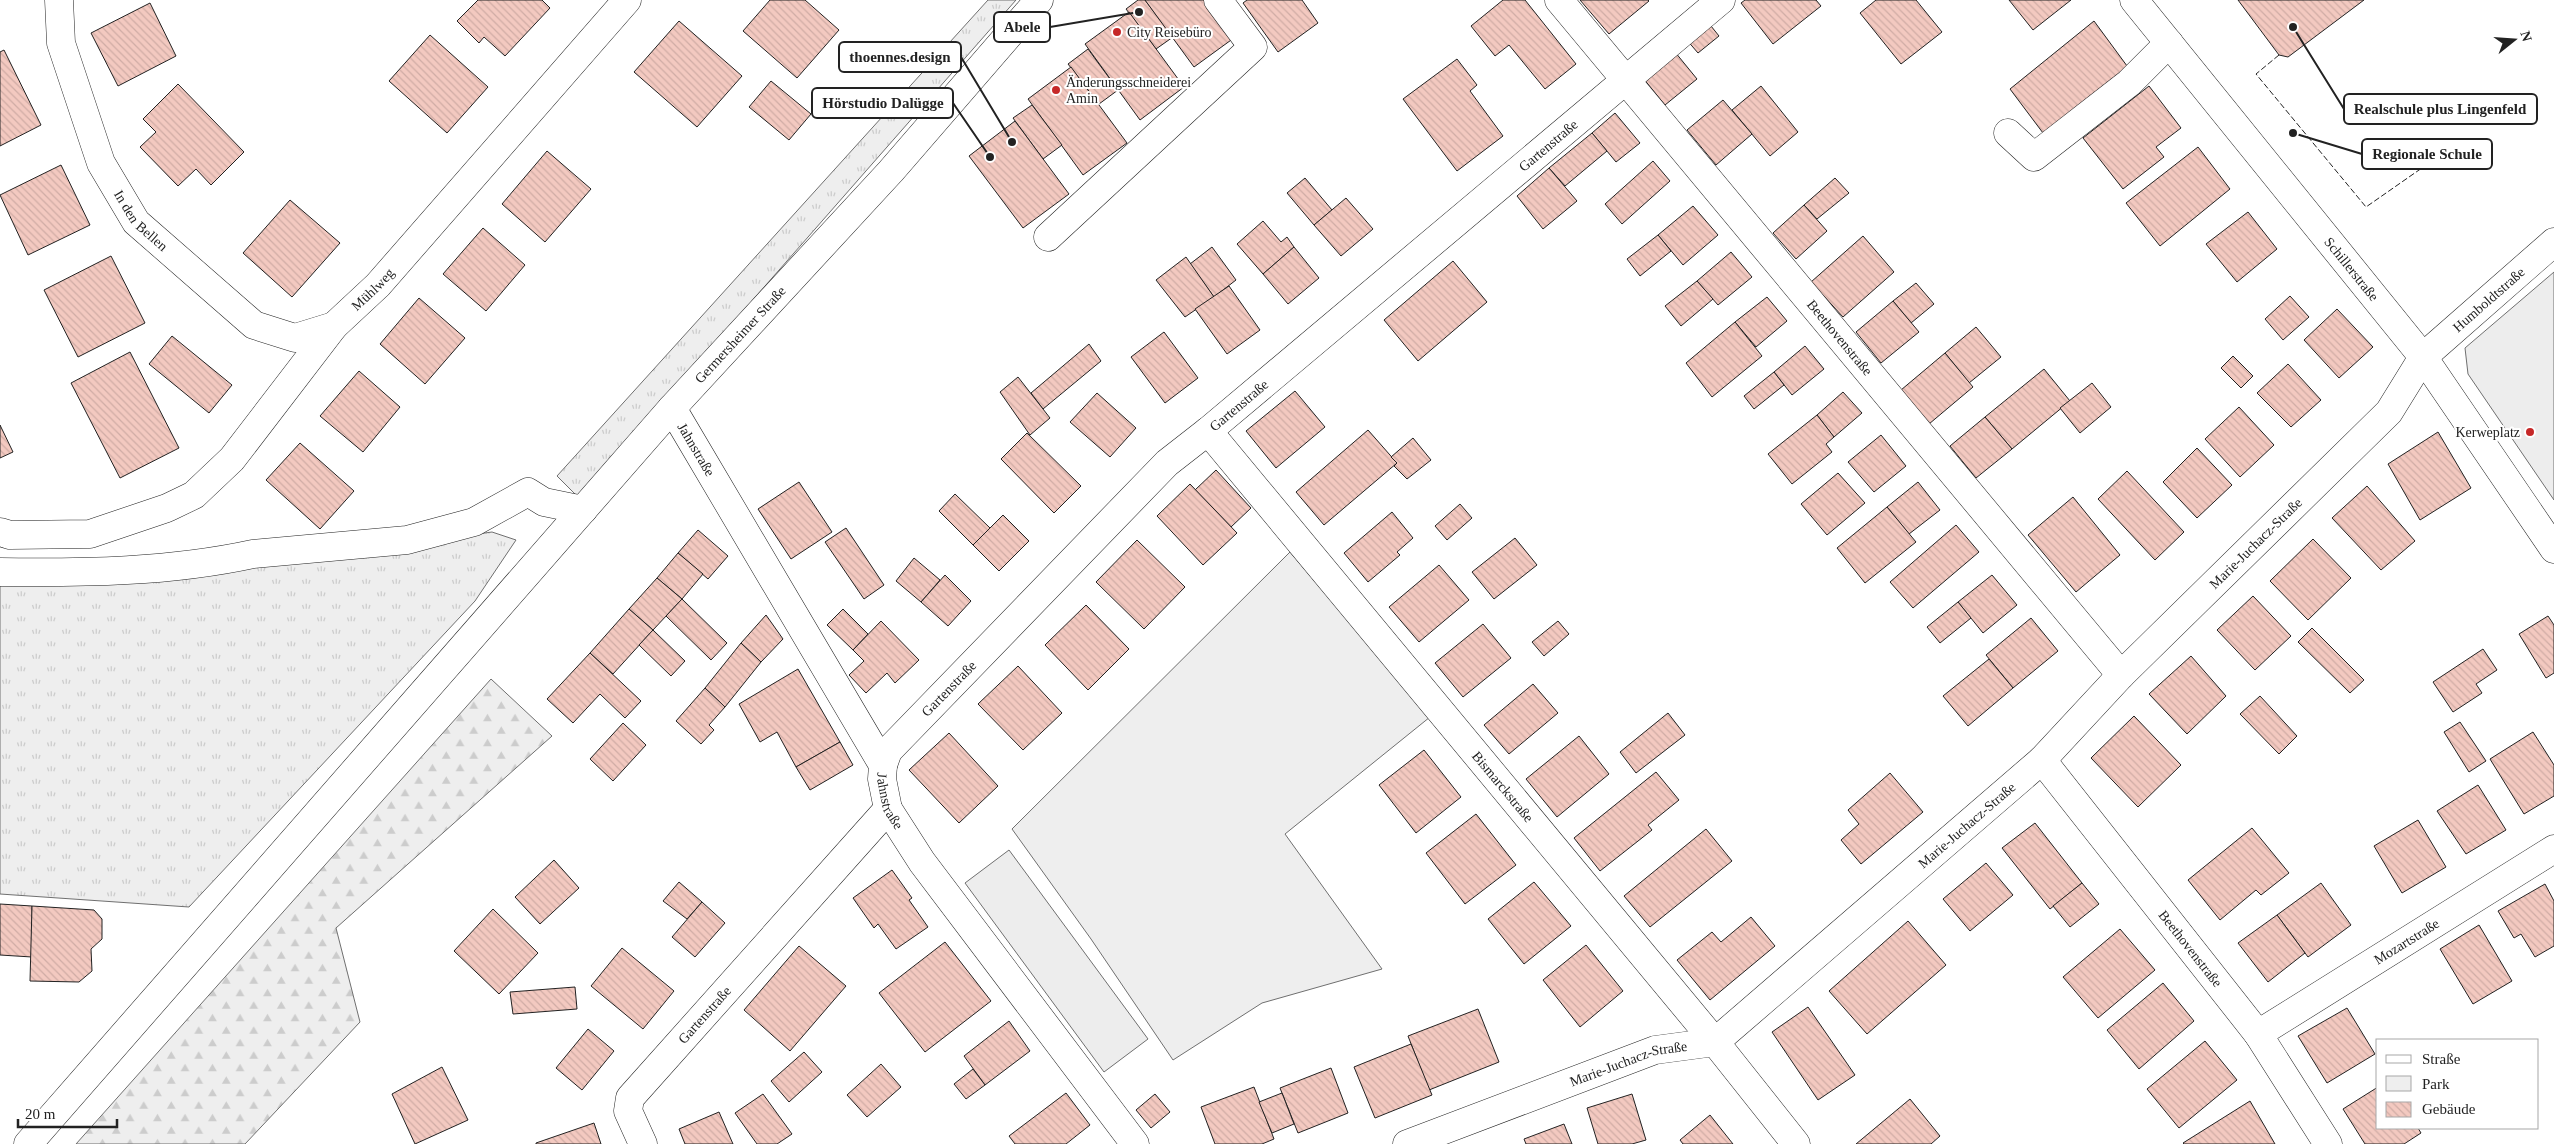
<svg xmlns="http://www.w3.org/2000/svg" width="2554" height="1144" font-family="Georgia,serif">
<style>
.grass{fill:url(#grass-tufts);stroke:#6f6f6f}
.forest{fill:url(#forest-firs);stroke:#6f6f6f}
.green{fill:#eee;stroke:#6f6f6f}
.parking{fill:#ededed;stroke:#6f6f6f}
.building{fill:url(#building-back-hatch);stroke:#222}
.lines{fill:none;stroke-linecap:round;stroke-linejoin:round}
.minor-casing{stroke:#222;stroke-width:29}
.major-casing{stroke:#222;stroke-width:29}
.minor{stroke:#fff;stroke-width:28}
.major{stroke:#fff;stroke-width:28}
.fence{stroke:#222;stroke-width:1;stroke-dasharray:6 2.5;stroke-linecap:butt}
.poi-dot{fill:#c62828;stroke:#fff;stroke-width:2}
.labels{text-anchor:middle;stroke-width:4;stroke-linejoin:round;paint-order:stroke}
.poi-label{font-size:14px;fill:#222;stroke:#fff;text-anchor:start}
.street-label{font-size:14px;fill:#222;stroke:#fff}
.leader{fill:none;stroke:#222;stroke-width:2}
.callout-dot{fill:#222;stroke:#fff;stroke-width:2}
.callout{fill:#fff;stroke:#222;stroke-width:2}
.callout-label{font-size:15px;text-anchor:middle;font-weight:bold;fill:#222}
</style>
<defs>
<pattern id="grass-tufts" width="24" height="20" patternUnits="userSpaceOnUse" patternTransform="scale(1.25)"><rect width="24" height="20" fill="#eee"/><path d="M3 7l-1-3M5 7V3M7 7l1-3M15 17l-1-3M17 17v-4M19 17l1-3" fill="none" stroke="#ccc"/></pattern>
<pattern id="forest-firs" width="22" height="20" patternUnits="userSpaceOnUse" patternTransform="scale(1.25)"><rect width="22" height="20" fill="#eee"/><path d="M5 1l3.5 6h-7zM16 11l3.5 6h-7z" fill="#ccc"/></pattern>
<pattern id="building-back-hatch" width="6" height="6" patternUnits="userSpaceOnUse" patternTransform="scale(1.25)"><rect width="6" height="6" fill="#f3c9c0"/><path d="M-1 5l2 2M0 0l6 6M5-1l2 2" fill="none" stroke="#d0aca5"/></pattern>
</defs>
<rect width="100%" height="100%" fill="#fff"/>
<!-- grass -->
<g class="grass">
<polygon points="988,0 1016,0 579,498 557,476"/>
<polygon points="492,532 516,540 475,601 189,907 0,894 0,581 128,582"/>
</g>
<!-- forest -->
<polygon class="forest" points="491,679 552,736 336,928 360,1022 245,1144 76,1144"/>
<!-- green -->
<polygon class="green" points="1290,552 1430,717 1285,834 1382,969 1262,1003 1173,1060 1091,939 1012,829"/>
<!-- parking -->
<g class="parking">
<polygon points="2554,272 2554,500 2468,374 2465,348"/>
<polygon points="1009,850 1148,1039 1104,1072 965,883"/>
</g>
<!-- building -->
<g class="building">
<polygon points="478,0 542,0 550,8 505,56 484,37 479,43 457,21"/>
<polygon points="770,0 805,0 839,30 797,78 743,31"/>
<polygon points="1138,0 1145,0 1173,37 1156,49 1126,9"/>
<polygon points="1145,0 1213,0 1238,35 1194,67"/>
<polygon points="1247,0 1302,0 1318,23 1278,52 1243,3"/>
<polygon points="1503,0 1525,0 1576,64 1545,89 1509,45 1495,56 1471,26"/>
<polygon points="1580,0 1648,0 1649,1 1609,34"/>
<polygon points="1745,0 1816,0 1821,6 1773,44 1741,3"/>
<polygon points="1876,0 1916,0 1942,32 1901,64 1860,13"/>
<polygon points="2009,0 2071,0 2033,30"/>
<polygon points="2238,0 2364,0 2288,57 2279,55"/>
<polygon points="150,3 176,56 118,86 91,33"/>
<polygon points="1129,12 1184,87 1140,120 1085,44"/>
<polygon points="679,21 742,76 697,127 634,72"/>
<polygon points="1707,21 1719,36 1698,53 1686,39"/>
<polygon points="2094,21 2130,70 2046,137 2010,89"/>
<polygon points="430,35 488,87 447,133 389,81"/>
<polygon points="1088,49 1118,90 1099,104 1068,64"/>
<polygon points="4,50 41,125 0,146 0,52"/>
<polygon points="1675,52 1697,79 1665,105 1643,78"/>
<polygon points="1457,59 1477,85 1470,91 1503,136 1457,171 1403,99"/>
<polygon points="1071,67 1127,143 1083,175 1028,99"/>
<polygon points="771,81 811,114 789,140 749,107"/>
<polygon points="178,84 244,152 211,185 196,169 178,186 140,147 156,132 143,119"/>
<polygon points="1761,86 1798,132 1770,156 1732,110"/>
<polygon points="2149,86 2181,128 2156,147 2164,157 2123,189 2083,138"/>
<polygon points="1723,100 1752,134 1716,165 1687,130"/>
<polygon points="1032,105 1062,145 1043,159 1013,118"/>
<polygon points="1615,113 1640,143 1616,162 1592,133"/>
<polygon points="1015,121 1069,194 1023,228 969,156"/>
<polygon points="1592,133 1607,151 1565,186 1549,168"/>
<polygon points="2198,147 2230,189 2160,246 2126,203"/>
<polygon points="547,151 591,189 545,242 502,204"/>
<polygon points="1653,161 1670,181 1622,224 1605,204"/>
<polygon points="61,165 90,225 28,255 0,195"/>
<polygon points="1549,168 1577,201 1543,229 1517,196"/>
<polygon points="1305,178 1332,210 1314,225 1287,193"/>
<polygon points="1835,178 1849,193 1817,219 1804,205"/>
<polygon points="1346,198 1373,229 1341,256 1314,225"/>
<polygon points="290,200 340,243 292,297 243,253"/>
<polygon points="1804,205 1827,231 1796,259 1773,233"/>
<polygon points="1693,206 1718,235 1683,265 1658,235"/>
<polygon points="2248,212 2277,249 2237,282 2206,244"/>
<polygon points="1263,221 1281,242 1287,237 1294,247 1263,274 1237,244"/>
<polygon points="483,228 525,265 486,311 443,274"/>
<polygon points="1658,235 1671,251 1640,276 1627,259"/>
<polygon points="1863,236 1894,272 1843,317 1811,282"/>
<polygon points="1212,247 1236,280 1214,297 1190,264"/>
<polygon points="1294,247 1319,278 1288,304 1263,274"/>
<polygon points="1731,252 1752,277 1718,305 1697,281"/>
<polygon points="111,256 145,323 78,357 44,290"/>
<polygon points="1186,257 1214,297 1185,317 1156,280"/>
<polygon points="1453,261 1487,302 1418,361 1384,320"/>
<polygon points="1697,281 1713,299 1681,326 1665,306"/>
<polygon points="1916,283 1934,304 1911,323 1893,301"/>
<polygon points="1229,286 1260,330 1227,354 1195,309"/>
<polygon points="2290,296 2309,317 2283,340 2265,319"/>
<polygon points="1767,297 1787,321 1756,347 1735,322"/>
<polygon points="419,298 465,338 425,384 380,344"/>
<polygon points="1893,301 1919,332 1881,363 1856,332"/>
<polygon points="2337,309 2373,347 2339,378 2304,340"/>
<polygon points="1735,322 1762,356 1712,397 1686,363"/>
<polygon points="1976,327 2001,357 1969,383 1945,353"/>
<polygon points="1164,332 1198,378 1165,403 1131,357"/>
<polygon points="172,336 232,385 209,413 149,364"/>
<polygon points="1089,344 1101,361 1043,409 1031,393"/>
<polygon points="1805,346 1824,369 1792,395 1774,372"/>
<polygon points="130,352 179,448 120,478 71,383"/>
<polygon points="1945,353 1973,387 1929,424 1901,390"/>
<polygon points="2233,356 2253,376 2241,388 2221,368"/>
<polygon points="2288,364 2321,400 2291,427 2257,393"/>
<polygon points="2044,369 2070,401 2012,449 1985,417"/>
<polygon points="359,371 400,407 363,452 320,416"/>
<polygon points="1774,372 1784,385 1754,409 1744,396"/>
<polygon points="1018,377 1050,418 1030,435 1000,392"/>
<polygon points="2092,383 2111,407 2080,433 2060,408"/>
<polygon points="1295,391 1325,427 1276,468 1246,431"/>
<polygon points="1843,392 1862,413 1834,437 1817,415"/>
<polygon points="1097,393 1136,428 1110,457 1070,422"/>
<polygon points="2239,407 2274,445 2240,477 2205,439"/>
<polygon points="1817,415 1834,437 1826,444 1832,452 1792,484 1768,454"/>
<polygon points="1985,417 2012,449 1976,478 1950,446"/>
<polygon points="0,425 13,452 0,458"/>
<polygon points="1368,430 1397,463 1324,525 1296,492"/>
<polygon points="2438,432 2471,488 2420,520 2388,464"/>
<polygon points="1027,433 1081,486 1054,513 1001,459"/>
<polygon points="1881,435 1906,466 1874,492 1848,462"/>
<polygon points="1413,438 1431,460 1407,479 1394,466 1397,463 1391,457"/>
<polygon points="300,443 354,491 320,529 266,480"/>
<polygon points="2197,448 2232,485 2197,518 2163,482"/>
<polygon points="1216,470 1251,508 1231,527 1195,490"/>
<polygon points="2127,471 2184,532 2155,560 2098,499"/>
<polygon points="1838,473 1865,503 1827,535 1801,504"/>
<polygon points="799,482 832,532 791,559 758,509"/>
<polygon points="1918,482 1940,510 1909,534 1887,507"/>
<polygon points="1190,484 1237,533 1203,565 1157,516"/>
<polygon points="2367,486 2415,541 2381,570 2332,518"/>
<polygon points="955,494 990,528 973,545 939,511"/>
<polygon points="2073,497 2120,555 2076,592 2028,535"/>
<polygon points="1460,504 1472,518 1447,540 1435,526"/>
<polygon points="1887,507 1916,542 1865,583 1837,548"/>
<polygon points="1392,512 1413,538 1397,552 1400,555 1368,582 1344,553"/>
<polygon points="1003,515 1029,541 999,571 973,545"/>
<polygon points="1956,525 1979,552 1913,608 1890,582"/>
<polygon points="846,528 884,585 864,599 825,542"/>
<polygon points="698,530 728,556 708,579 678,553"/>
<polygon points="1515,538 1537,565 1494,599 1472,572"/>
<polygon points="2313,539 2351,578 2308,620 2270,581"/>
<polygon points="1137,540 1185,587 1144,629 1096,582"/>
<polygon points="678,553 703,574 682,599 657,578"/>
<polygon points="914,558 940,580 921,602 896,581"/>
<polygon points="1439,565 1469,600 1419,642 1389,607"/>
<polygon points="945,575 971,601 948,626 921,602"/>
<polygon points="1992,575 2017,605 1983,633 1958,602"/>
<polygon points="657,578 682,599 653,630 629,609"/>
<polygon points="2253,596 2291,636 2255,670 2217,630"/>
<polygon points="682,599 727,643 711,660 666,616"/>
<polygon points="1958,602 1971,618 1940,643 1927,627"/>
<polygon points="1086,605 1129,649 1088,690 1045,645"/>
<polygon points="629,609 653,630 613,674 590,653"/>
<polygon points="843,609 868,634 853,650 827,625"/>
<polygon points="766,615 783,639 761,662 741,643"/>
<polygon points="2548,616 2554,625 2554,673 2546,678 2519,634"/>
<polygon points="2031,618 2058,651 2013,688 1986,655"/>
<polygon points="881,621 919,660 895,683 887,673 866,693 849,675 864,661 853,650"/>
<polygon points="1558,621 1569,634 1544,656 1532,642"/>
<polygon points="1483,624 1511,658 1463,697 1435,663"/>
<polygon points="2312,628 2364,680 2350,693 2298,642"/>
<polygon points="653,630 685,661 671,676 639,645"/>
<polygon points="741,643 761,662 725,707 705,688"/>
<polygon points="2483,649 2497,670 2476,684 2482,693 2453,712 2433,682"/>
<polygon points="590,653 641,701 625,718 600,694 573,723 547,699"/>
<polygon points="2191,656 2226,696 2187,734 2149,694"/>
<polygon points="1989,659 2013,688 1968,726 1943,696"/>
<polygon points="1018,666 1062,713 1023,750 978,704"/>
<polygon points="798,669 840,742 796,767 777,732 760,742 739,704"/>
<polygon points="1533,684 1558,713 1509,754 1484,725"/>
<polygon points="705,688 725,707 709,725 714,730 701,744 676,721"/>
<polygon points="2260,696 2297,736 2279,754 2240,714"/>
<polygon points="1668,713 1685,735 1636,773 1620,752"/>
<polygon points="2134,716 2181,765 2138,807 2091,758"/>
<polygon points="2460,722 2486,761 2469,772 2444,732"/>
<polygon points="623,723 646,745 613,781 590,759"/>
<polygon points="2533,732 2554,765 2554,796 2524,814 2490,759"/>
<polygon points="949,733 998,786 959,823 909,770"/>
<polygon points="1579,736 1609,774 1557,817 1526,779"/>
<polygon points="840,742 853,765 810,790 796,767"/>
<polygon points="1424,750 1461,797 1416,833 1379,785"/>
<polygon points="1656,772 1679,800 1648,825 1652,830 1600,871 1574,838"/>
<polygon points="1890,773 1923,812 1861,864 1841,840 1859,824 1848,810"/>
<polygon points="2478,785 2506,830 2466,854 2437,811"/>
<polygon points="1476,814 1516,865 1465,904 1426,853"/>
<polygon points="2418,820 2446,867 2402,893 2374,846"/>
<polygon points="2035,823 2082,883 2050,909 2002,848"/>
<polygon points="2252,828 2289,873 2261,895 2256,890 2220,920 2188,880"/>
<polygon points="1706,829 1732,861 1650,927 1624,896"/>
<polygon points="554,860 579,888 540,924 515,897"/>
<polygon points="1986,863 2013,895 1970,931 1943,899"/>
<polygon points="892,870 912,898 909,900 928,927 896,949 878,924 874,928 853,898"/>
<polygon points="679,882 702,902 687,919 663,901"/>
<polygon points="1534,882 1571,926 1524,964 1488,919"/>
<polygon points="2082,883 2099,904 2070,927 2053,906"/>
<polygon points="2321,883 2351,925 2308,957 2277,915"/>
<polygon points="2545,884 2554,901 2554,946 2535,957 2521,934 2514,938 2498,911"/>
<polygon points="702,902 725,923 695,957 672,937"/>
<polygon points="0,904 32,906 32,957 0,955"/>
<polygon points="32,906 94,910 102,919 102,939 91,949 92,971 79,982 30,981"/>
<polygon points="493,909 538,953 499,994 454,951"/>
<polygon points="2277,915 2305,953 2268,982 2238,943"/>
<polygon points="1751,917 1775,946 1710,1000 1677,960 1712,932 1721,942"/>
<polygon points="1908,921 1946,965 1867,1034 1829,991"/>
<polygon points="2479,925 2512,981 2473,1004 2440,949"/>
<polygon points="2120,929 2155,970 2098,1018 2063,977"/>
<polygon points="945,942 991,1001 925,1052 879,993"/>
<polygon points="1586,945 1623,991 1580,1027 1543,980"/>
<polygon points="799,946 846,986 790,1051 744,1010"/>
<polygon points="622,948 674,991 643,1029 591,986"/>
<polygon points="2163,983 2194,1021 2139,1069 2107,1030"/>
<polygon points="575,987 577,1009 513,1014 510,992"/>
<polygon points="1808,1007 1855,1075 1818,1100 1772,1032"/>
<polygon points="2347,1008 2375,1054 2327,1083 2298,1036"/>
<polygon points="1478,1009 1499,1062 1429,1090 1408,1036"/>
<polygon points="1009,1021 1030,1051 985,1085 964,1056"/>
<polygon points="588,1029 614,1051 582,1090 556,1068"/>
<polygon points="2205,1041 2237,1080 2179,1128 2147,1089"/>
<polygon points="1411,1044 1432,1095 1375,1118 1354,1067"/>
<polygon points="804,1052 822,1072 789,1102 771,1081"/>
<polygon points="881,1064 901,1087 867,1117 847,1095"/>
<polygon points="442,1067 468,1120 415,1144 392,1094"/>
<polygon points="1331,1068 1348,1113 1298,1133 1280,1088"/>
<polygon points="973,1069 985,1085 966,1099 954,1084"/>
<polygon points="1254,1087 1274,1139 1262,1144 1215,1144 1201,1107"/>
<polygon points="2378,1087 2378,1128 2418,1128 2421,1133 2404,1144 2365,1144 2343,1109"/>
<polygon points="1066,1093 1090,1125 1066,1144 1015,1144 1009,1136"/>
<polygon points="1282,1093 1294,1124 1272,1133 1259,1102"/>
<polygon points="763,1094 792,1134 777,1144 757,1144 735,1113"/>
<polygon points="1155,1094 1170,1112 1151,1128 1136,1110"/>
<polygon points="1632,1094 1646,1140 1632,1144 1598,1144 1587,1108"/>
<polygon points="1910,1099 1940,1136 1931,1144 1856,1144"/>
<polygon points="2250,1101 2275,1144 2184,1144 2183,1143"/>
<polygon points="719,1112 733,1144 685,1144 679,1129"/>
<polygon points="1710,1115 1733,1144 1683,1144 1680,1140"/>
<polygon points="594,1123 601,1144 536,1144 536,1143"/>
<polygon points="1564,1124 1572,1144 1526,1144 1524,1139"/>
</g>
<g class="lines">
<!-- minor casing -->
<g class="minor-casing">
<g id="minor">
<path id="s1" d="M59,0l2,43 40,120 35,59 118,103 41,13 39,-12"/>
<path id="s2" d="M1559,0l562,675"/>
<path id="s3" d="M2134,0l289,357 131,192"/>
<polyline points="2008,133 2034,157 2129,83 2169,43"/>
<polyline points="1048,237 1253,47 1218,0"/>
<path id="s4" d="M672,408l211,357 -1,14 6,30 34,53 213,282"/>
<path id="s5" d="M1208,431l507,611 81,102"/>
<path id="s6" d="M0,532l10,3 80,-1 77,-26 27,-13 38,-36 102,-133 44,-41 249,-285"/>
<path d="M0,572c84,1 170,0 253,-18l154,-14 67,-18 54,-30 16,10 39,8"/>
<path id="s7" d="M2042,760l216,274 70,110"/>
<path id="s8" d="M883,765l5,-14 279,-288 41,-32 513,-431"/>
<path id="s9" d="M2258,1034l296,-185"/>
<path id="s10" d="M643,1144l-15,-33 2,-13 258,-289"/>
<path id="s11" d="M1407,1144l248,-94 60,-8 327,-282 79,-85 268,-263 34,-55 131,-115"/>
</g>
</g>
<!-- major casing -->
<g class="major-casing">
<g id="major">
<path id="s12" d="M28,1144l644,-736 219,-237 148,-171"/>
</g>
</g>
<!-- minor -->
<use href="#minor" class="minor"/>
<!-- major -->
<use href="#major" class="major"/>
<!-- fence -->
<polyline class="fence" points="2279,55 2256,74 2366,207 2442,154"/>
</g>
<!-- markers -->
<g class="poi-dot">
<circle cx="1117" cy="32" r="5"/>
<circle cx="1056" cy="90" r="5"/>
<circle cx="2530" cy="432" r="5"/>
</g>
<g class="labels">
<!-- poi labels -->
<g class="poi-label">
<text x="1127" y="37">City Reisebüro</text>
<text x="1066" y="87">Änderungsschneiderei<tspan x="1066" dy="16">Amin</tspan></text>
<text x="2520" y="437" text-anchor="end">Kerweplatz</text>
</g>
<!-- street labels -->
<g class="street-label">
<text dy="5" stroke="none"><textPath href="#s8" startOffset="912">Gartenstraße</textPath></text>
<text dy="5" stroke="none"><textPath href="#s1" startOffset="240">In den Bellen</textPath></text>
<text dy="5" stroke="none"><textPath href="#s3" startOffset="346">Schillerstraße</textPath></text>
<text dy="5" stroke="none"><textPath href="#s6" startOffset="475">Mühlweg</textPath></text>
<text dy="5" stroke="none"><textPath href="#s11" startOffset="1401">Humboldtstraße</textPath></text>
<text dy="5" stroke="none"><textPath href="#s12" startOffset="1078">Germersheimer Straße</textPath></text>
<text dy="5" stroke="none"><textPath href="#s2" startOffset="439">Beethovenstraße</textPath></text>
<text dy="5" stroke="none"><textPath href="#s8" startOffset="508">Gartenstraße</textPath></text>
<text dy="5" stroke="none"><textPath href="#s4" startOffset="48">Jahnstraße</textPath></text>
<text dy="5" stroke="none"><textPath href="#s11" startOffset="1062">Marie-Juchacz-Straße</textPath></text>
<text dy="5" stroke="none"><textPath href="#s8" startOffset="102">Gartenstraße</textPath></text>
<text dy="5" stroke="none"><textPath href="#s5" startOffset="462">Bismarckstraße</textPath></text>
<text dy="5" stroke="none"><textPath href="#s4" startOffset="452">Jahnstraße</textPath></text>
<text dy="5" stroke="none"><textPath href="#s11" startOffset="658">Marie-Juchacz-Straße</textPath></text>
<text dy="5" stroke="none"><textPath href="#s9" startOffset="175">Mozartstraße</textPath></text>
<text dy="5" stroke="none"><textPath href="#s7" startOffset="240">Beethovenstraße</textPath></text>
<text dy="5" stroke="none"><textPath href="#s10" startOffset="161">Gartenstraße</textPath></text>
<text dy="5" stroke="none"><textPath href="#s11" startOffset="236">Marie-Juchacz-Straße</textPath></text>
</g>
</g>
<!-- callouts -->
<path class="leader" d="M1139 12L1050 27M1012 142L961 57M990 157L953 103M2293 27L2344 109M2293 133L2362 154"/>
<g class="callout-dot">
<circle cx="1139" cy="12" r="5"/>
<circle cx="1012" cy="142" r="5"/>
<circle cx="990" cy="157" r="5"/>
<circle cx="2293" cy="27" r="5"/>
<circle cx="2293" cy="133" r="5"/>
</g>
<g class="callout">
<rect x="994" y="12" width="56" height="30" rx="5"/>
<rect x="839" y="42" width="122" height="30" rx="5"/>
<rect x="812" y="88" width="141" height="30" rx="5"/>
<rect x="2344" y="94" width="193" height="30" rx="5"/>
<rect x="2362" y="139" width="130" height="30" rx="5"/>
</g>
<g class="callout-label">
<text x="1022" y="32">Abele</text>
<text x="900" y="62">thoennes.design</text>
<text x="883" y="108">Hörstudio Dalügge</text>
<text x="2440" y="114">Realschule plus Lingenfeld</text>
<text x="2427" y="159">Regionale Schule</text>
</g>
<!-- legend -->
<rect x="2376" y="1039" width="162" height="90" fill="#ffffff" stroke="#a7a7a7"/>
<rect x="2386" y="1055" width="25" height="8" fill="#ffffff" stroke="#a7a7a7"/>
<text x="2422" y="1064" font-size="15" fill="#222222">Straße</text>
<rect x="2386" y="1076" width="25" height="15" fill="#eeeeee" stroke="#a7a7a7"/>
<text x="2422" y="1089" font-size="15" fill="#222222">Park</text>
<rect x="2386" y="1102" width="25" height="15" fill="url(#building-back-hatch)" stroke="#a7a7a7"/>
<text x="2422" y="1114" font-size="15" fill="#222222">Gebäude</text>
<!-- north arrow -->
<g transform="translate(2514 40) rotate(73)" stroke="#ffffff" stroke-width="4" paint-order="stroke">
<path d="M0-4L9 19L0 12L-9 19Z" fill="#222222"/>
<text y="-8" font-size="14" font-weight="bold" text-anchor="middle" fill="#222222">N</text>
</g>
<!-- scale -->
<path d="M18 1119v8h99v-8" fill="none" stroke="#222222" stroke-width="2.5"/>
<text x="25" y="1119" font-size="15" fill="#222222" stroke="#ffffff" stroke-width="4" paint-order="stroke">20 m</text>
</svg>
